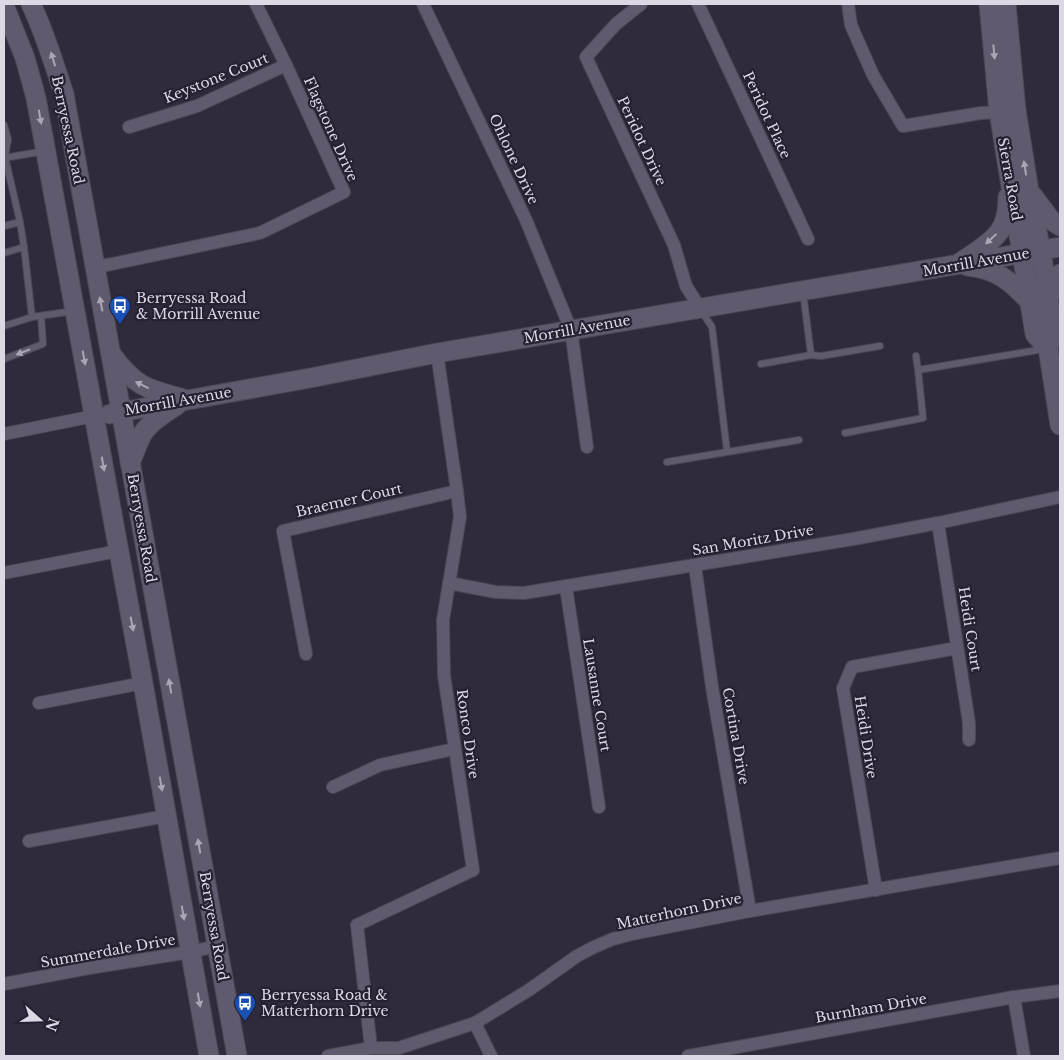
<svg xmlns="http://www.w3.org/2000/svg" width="1064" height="1060" font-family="'Libre Baskerville',serif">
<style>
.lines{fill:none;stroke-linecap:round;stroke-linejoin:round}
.lane-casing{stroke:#4b4655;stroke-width:8}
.street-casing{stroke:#4b4655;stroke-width:14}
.secondary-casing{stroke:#4b4655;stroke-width:21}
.lane{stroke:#605a6f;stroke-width:6}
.street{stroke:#605a6f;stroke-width:12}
.secondary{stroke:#605a6f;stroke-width:19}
.oneway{fill:#aaa6b6}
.labels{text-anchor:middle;stroke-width:4.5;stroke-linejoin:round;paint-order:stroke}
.street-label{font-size:14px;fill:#dcd9e5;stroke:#262032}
.poi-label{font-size:14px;fill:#dcd9e5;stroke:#262032;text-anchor:start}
</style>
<rect width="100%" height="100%" fill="#302a3d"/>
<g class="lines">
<!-- lane casing -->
<g class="lane-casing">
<g id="lane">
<polyline points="4,125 8,139 5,157 20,222 24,247 32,317 74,311"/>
<polyline points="4,158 45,151"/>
<polyline points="4,226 20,222"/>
<polyline points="4,253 24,247"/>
<polyline points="803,292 811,355 821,356 880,346"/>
<polyline points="702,312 712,327 727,451"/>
<polyline points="4,326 32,317"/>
<polyline points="916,356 918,370 1044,349"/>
<polyline points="4,359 43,344 41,316"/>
<polyline points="761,364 811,355"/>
<polyline points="845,433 923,418 918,370"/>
<polyline points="667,462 799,440"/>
</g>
</g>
<!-- street casing -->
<g class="street-casing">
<g id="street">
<polyline points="423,4 526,220 571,330 587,447"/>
<polyline points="641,4 616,24 586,57 674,245 686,286 700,308"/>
<polyline points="698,4 808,239"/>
<polyline points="848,4 851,25 873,75 903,126 981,113 999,112"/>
<polyline points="129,127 197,106 286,65"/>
<polyline points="94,267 112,264 260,233 344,192 286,65 256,4"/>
<polyline points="4,434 94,416"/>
<polyline points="938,523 969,723 969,740"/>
<polyline points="695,566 712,687 750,911"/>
<polyline points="4,573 118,551"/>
<polyline points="449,583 496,592 524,593 853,539 938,523 1060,497"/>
<polyline points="566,587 599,807"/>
<polyline points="306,654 283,531 457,491"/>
<polyline points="39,703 143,683"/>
<polyline points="333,787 380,765 454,749"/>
<polyline points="29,841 166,816"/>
<polyline points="876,890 843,688 852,667 957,648"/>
<polyline points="4,984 89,968 190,952 217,946"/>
<polyline points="1014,997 1024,1056"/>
<polyline points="475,1023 491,1056"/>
<polyline points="371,1048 357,925 473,870 444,675 443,620 460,517 457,491 437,353"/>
<polyline points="328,1056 371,1048 399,1048 475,1023 529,990 577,956 594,947 613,939 632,934 750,911 1060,858"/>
<polyline points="688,1056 1014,997 1060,991"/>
</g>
</g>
<!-- secondary casing -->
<g class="secondary-casing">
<g id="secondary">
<path d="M31,4c14,29 23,60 33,90l173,962"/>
<polyline points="989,4 999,112 1035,334 1048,348"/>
<polyline points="1006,4 1016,110 1029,191 1041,251 1053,332 1048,348 1060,425"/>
<polyline points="4,5 25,58 36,98 143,683 209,1056"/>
<polyline points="1033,196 1051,220 1060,226"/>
<path d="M961,262c13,-9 29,-18 38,-30 7,-9 9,-24 9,-35"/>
<path d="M967,266c29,3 43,14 62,35"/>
<polyline points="1048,299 1060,274"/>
<path d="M111,354c23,31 34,35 70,44"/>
<polyline points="110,414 310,378 437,353 1060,247"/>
<path d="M130,463c4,-9 8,-21 13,-30 8,-12 22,-20 34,-28"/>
</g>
</g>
<!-- lane -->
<use href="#lane" class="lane"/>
<!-- street -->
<use href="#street" class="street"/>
<!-- secondary -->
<use href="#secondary" class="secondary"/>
</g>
<!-- one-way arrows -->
<defs><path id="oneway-solid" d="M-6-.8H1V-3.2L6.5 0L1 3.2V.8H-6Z" transform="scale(1.25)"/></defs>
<g class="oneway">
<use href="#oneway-solid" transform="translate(994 52) rotate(85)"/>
<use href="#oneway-solid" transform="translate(53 59) rotate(-107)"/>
<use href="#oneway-solid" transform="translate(40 117) rotate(80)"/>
<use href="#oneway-solid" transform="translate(1025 168) rotate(-99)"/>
<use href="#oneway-solid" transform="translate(991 239) rotate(137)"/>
<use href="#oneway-solid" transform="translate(101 304) rotate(-101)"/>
<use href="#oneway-solid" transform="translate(23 352) rotate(159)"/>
<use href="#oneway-solid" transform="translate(84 358) rotate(80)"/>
<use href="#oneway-solid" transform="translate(142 385) rotate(-153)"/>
<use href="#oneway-solid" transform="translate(103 464) rotate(80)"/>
<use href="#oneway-solid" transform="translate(132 624) rotate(79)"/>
<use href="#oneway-solid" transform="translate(170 686) rotate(-100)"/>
<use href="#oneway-solid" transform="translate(161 784) rotate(80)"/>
<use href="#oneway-solid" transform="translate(199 846) rotate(-100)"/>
<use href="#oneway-solid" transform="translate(183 913) rotate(80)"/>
<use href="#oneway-solid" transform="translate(199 1000) rotate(80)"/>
</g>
<!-- icons -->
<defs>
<g id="bus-pin" transform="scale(1.125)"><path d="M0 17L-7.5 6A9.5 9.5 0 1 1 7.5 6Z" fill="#1a4fb4" stroke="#262032"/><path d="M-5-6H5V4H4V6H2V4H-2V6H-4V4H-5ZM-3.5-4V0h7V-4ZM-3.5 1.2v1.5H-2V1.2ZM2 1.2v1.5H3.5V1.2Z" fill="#fff"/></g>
</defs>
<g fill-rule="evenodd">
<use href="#bus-pin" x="120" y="306"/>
<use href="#bus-pin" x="245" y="1003"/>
</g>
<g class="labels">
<!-- street labels -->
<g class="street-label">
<text transform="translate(216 78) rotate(-22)" y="5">Keystone Court</text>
<text transform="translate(767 115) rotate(65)" y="5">Peridot Place</text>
<text transform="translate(331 129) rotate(66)" y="5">Flagstone Drive</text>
<text transform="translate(68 130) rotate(78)" y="5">Berryessa Road</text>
<text transform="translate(642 141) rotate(65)" y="5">Peridot Drive</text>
<text transform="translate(514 159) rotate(65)" y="5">Ohlone Drive</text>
<text transform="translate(1010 179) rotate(80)" y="5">Sierra Road</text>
<text transform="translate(976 262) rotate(-10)" y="5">Morrill Avenue</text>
<text transform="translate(577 329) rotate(-10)" y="5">Morrill Avenue</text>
<text transform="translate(178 401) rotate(-10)" y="5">Morrill Avenue</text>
<text transform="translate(349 500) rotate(-13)" y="5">Braemer Court</text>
<text transform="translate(142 528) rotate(80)" y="5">Berryessa Road</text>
<text transform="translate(753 540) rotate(-10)" y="5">San Moritz Drive</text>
<text transform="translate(970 629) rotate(81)" y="5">Heidi Court</text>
<text transform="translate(597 695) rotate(81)" y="5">Lausanne Court</text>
<text transform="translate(468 734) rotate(82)" y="5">Ronco Drive</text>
<text transform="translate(736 736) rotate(80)" y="5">Cortina Drive</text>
<text transform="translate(866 737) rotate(81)" y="5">Heidi Drive</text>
<text transform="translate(679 911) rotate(-12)" y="5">Matterhorn Drive</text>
<text transform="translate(214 926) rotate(80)" y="5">Berryessa Road</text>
<text transform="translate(108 951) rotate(-10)" y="5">Summerdale Drive</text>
<text transform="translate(871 1008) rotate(-10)" y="5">Burnham Drive</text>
</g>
<!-- poi labels -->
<g class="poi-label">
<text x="136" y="303">Berryessa Road<tspan x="136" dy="16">&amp; Morrill Avenue</tspan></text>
<text x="261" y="1000">Berryessa Road &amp;<tspan x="261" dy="16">Matterhorn Drive</tspan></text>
</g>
</g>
<!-- border -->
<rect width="1064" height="1060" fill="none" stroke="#dcd9e5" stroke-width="10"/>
<!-- north arrow -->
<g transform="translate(40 1020) rotate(110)" stroke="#262032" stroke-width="4" paint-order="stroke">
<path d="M0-4L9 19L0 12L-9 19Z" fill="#dcd9e5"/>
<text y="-8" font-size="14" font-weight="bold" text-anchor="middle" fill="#dcd9e5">N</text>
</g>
</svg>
